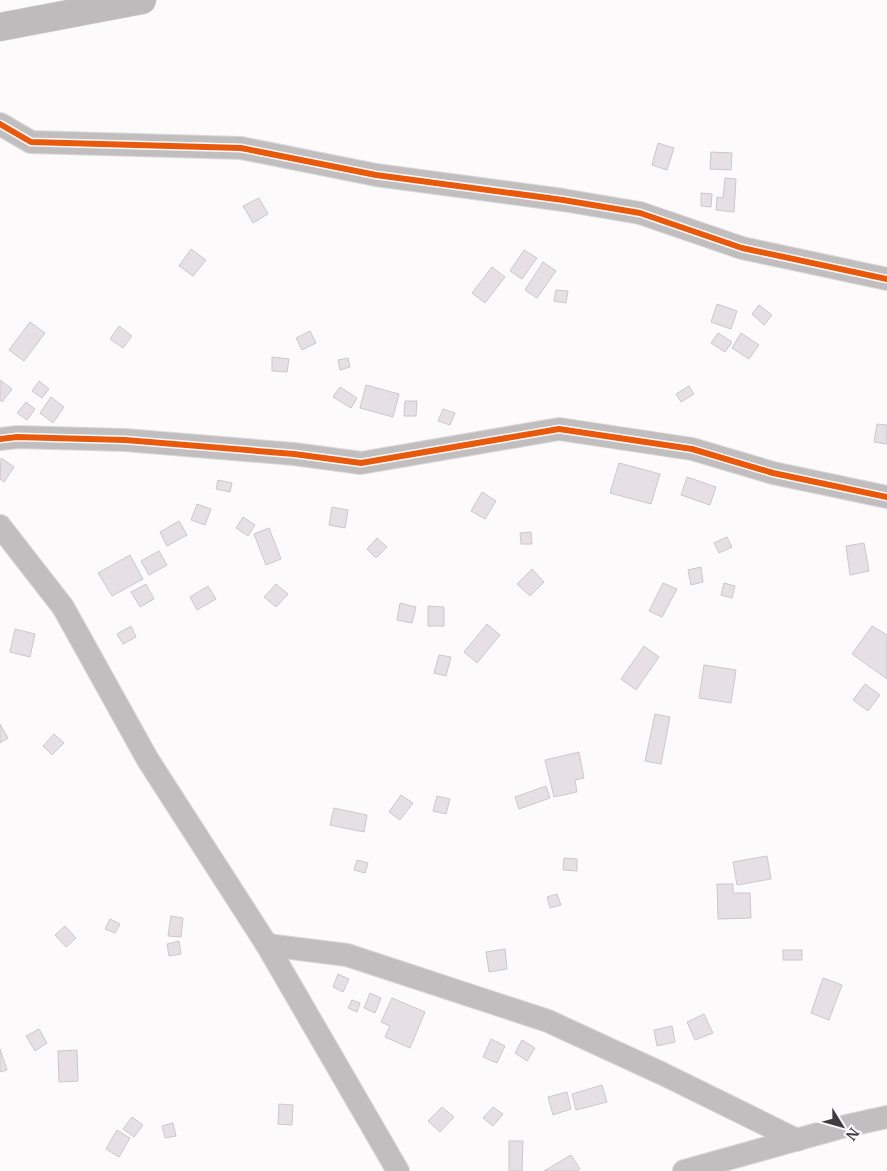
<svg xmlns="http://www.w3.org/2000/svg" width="887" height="1171" font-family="Merriweather,serif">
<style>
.building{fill:#e6e0e5;stroke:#ccc8ca}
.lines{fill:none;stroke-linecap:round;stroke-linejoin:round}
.street-casing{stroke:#dad8da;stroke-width:24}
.highway-casing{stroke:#dad8da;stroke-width:29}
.street{stroke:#c1bebf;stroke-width:22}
.highway{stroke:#bfbbbc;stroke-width:28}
.cycleway-casing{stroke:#fef9fd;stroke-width:9}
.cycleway{stroke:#e8590c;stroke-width:6}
</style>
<rect width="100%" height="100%" fill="#fdfafc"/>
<!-- building -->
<g class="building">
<polygon points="658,143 674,148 667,170 652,165"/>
<polygon points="711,152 732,153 731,170 710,169"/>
<polygon points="725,178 736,179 734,212 716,210 717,197 723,198"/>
<polygon points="701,193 712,194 711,207 701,206"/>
<polygon points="259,198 268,214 253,223 243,206"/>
<polygon points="191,249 206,260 193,276 179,266"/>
<polygon points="524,250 537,258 522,279 510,271"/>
<polygon points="543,262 556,271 537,298 525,290"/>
<polygon points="492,267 505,277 485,303 472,293"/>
<polygon points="556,290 568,291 566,303 554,301"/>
<polygon points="717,304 737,311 731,329 711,322"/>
<polygon points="759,305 772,315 764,325 752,314"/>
<polygon points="30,322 45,333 24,361 9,350"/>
<polygon points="119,326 132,336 123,348 110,339"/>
<polygon points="310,331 316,343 302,350 296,338"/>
<polygon points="718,333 732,342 725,352 711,343"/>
<polygon points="741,333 759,345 749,359 732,348"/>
<polygon points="272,357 289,359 287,372 272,371"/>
<polygon points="348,358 350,367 340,370 338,360"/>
<polygon points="0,380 12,389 2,402 0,400"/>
<polygon points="39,381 49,389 42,398 32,391"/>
<polygon points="366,385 399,394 393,417 360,408"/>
<polygon points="689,386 694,394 681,402 676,394"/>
<polygon points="340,387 357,398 351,408 333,397"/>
<polygon points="51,397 64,407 53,423 40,413"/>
<polygon points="405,401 417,401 416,416 404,416"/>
<polygon points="26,402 35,409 27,420 17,413"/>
<polygon points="443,409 455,413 450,425 438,421"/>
<polygon points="877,424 887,425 887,444 874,442"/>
<polygon points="1,458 14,467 4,482 0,479"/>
<polygon points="619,463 660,474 651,504 610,493"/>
<polygon points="687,477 716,487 710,505 681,495"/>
<polygon points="218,480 232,483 230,492 216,489"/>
<polygon points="482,492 496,501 485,519 471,511"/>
<polygon points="197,504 211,509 205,525 191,520"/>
<polygon points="332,507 348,510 345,528 329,525"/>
<polygon points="243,517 255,525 248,536 236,528"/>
<polygon points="179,521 187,535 167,546 160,532"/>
<polygon points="269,528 281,559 266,565 254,534"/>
<polygon points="531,532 532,544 521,544 520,533"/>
<polygon points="727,537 732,547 719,553 714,543"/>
<polygon points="377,538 387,547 376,558 367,549"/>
<polygon points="864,543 869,571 850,575 846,546"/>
<polygon points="159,551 167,565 149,575 141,561"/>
<polygon points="130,555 143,579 112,596 98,573"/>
<polygon points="701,567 703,582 691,585 688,570"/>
<polygon points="532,569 544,582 530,596 517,584"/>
<polygon points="663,583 677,589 662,617 649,611"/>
<polygon points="724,583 735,586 732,598 721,595"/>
<polygon points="146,584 154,599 140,607 131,592"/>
<polygon points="276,584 288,594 276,607 264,597"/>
<polygon points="208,586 216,599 197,610 190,597"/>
<polygon points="400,603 416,607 412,623 397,620"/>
<polygon points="428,606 444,607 444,626 428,626"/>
<polygon points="487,624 500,635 477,663 464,652"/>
<polygon points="131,626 136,637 123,644 117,634"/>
<polygon points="872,626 887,635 887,679 852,654"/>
<polygon points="15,629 35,634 30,657 10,652"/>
<polygon points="644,646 659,657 636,690 621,679"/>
<polygon points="439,655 451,657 446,676 434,673"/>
<polygon points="704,665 736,670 731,703 699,698"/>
<polygon points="865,684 880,695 868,711 853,700"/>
<polygon points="655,714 670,717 661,764 645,761"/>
<polygon points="0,724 8,738 0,743"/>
<polygon points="54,734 64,743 52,755 43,746"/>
<polygon points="579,752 584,778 575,780 577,792 554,797 545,760"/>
<polygon points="546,786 550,798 519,809 515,797"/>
<polygon points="401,795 413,803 400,820 389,812"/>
<polygon points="437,796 450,799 446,814 433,811"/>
<polygon points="334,808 367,815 364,832 330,825"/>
<polygon points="767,856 771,879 737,885 733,862"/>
<polygon points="564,858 577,859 577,871 563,870"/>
<polygon points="357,860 368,863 365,873 354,870"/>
<polygon points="717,884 733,884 733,893 750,893 751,918 718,919"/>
<polygon points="557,894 561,905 550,908 547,897"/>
<polygon points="171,916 183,918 181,937 168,936"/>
<polygon points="110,919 120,924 115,933 105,929"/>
<polygon points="65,926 76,938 66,947 55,935"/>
<polygon points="179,941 181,954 169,956 167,944"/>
<polygon points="505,949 507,969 489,972 486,952"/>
<rect x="783" y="950" width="19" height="10"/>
<polygon points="338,974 349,979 343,992 333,987"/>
<polygon points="823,978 842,985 829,1020 811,1013"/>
<polygon points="370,993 381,998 375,1013 364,1008"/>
<polygon points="392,998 425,1012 410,1048 385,1037 390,1026 381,1022"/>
<polygon points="352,1000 360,1003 357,1012 348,1008"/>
<polygon points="704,1014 713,1033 695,1040 687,1022"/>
<polygon points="672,1026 675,1042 657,1046 654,1030"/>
<polygon points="39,1029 47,1043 35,1051 26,1036"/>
<polygon points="491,1039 505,1046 497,1063 483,1057"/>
<polygon points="522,1040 535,1048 527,1061 515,1053"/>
<polygon points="0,1049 7,1070 0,1072"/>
<polygon points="77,1050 78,1081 59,1082 58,1051"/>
<polygon points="602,1085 607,1102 576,1110 572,1094"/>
<polygon points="567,1092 571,1109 553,1115 548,1097"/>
<polygon points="279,1104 293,1105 292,1125 278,1124"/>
<polygon points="442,1107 454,1117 440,1132 428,1121"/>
<polygon points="493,1107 503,1114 493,1126 483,1118"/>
<polygon points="132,1117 143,1125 134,1137 123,1129"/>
<polygon points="173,1123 176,1136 165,1138 162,1126"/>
<polygon points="117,1130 130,1138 119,1157 106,1149"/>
<polygon points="509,1141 523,1141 522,1171 509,1171"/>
<polygon points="571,1155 580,1169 577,1171 544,1171"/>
</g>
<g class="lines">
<!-- street casing -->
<g class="street-casing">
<g id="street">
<polyline points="0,124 31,142 241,148 376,175 563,200 640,213 742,248 887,279"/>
<polyline points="0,439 17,437 125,440 294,454 361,463 559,429 692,449 773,473 887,497"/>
<polyline points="0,526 63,607 148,760 267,945 398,1171"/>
<polyline points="267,945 347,955 548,1021 663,1074 797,1140"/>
<polyline points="684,1171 846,1126 887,1117"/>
</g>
</g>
<!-- highway casing -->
<g class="highway-casing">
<polyline id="highway" points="0,27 142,0"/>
</g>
<!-- street -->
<use href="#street" class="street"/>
<!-- highway -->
<use href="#highway" class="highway"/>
<!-- cycleway casing -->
<g class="cycleway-casing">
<g id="cycleway">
<polyline points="0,124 31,142 241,148 376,175 563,200 640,213 742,248 887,279"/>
<polyline points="0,439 17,437 125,440 294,454 361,463 559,429 692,449 773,473 887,497"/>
</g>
</g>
<!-- cycleway -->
<use href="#cycleway" class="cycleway"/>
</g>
<!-- north arrow -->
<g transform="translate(842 1126) rotate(127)" stroke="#fef9fd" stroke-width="4" paint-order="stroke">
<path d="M0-4L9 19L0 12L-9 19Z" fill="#3f3b3f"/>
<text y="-8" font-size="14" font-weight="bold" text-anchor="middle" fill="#3f3b3f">N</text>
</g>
</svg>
